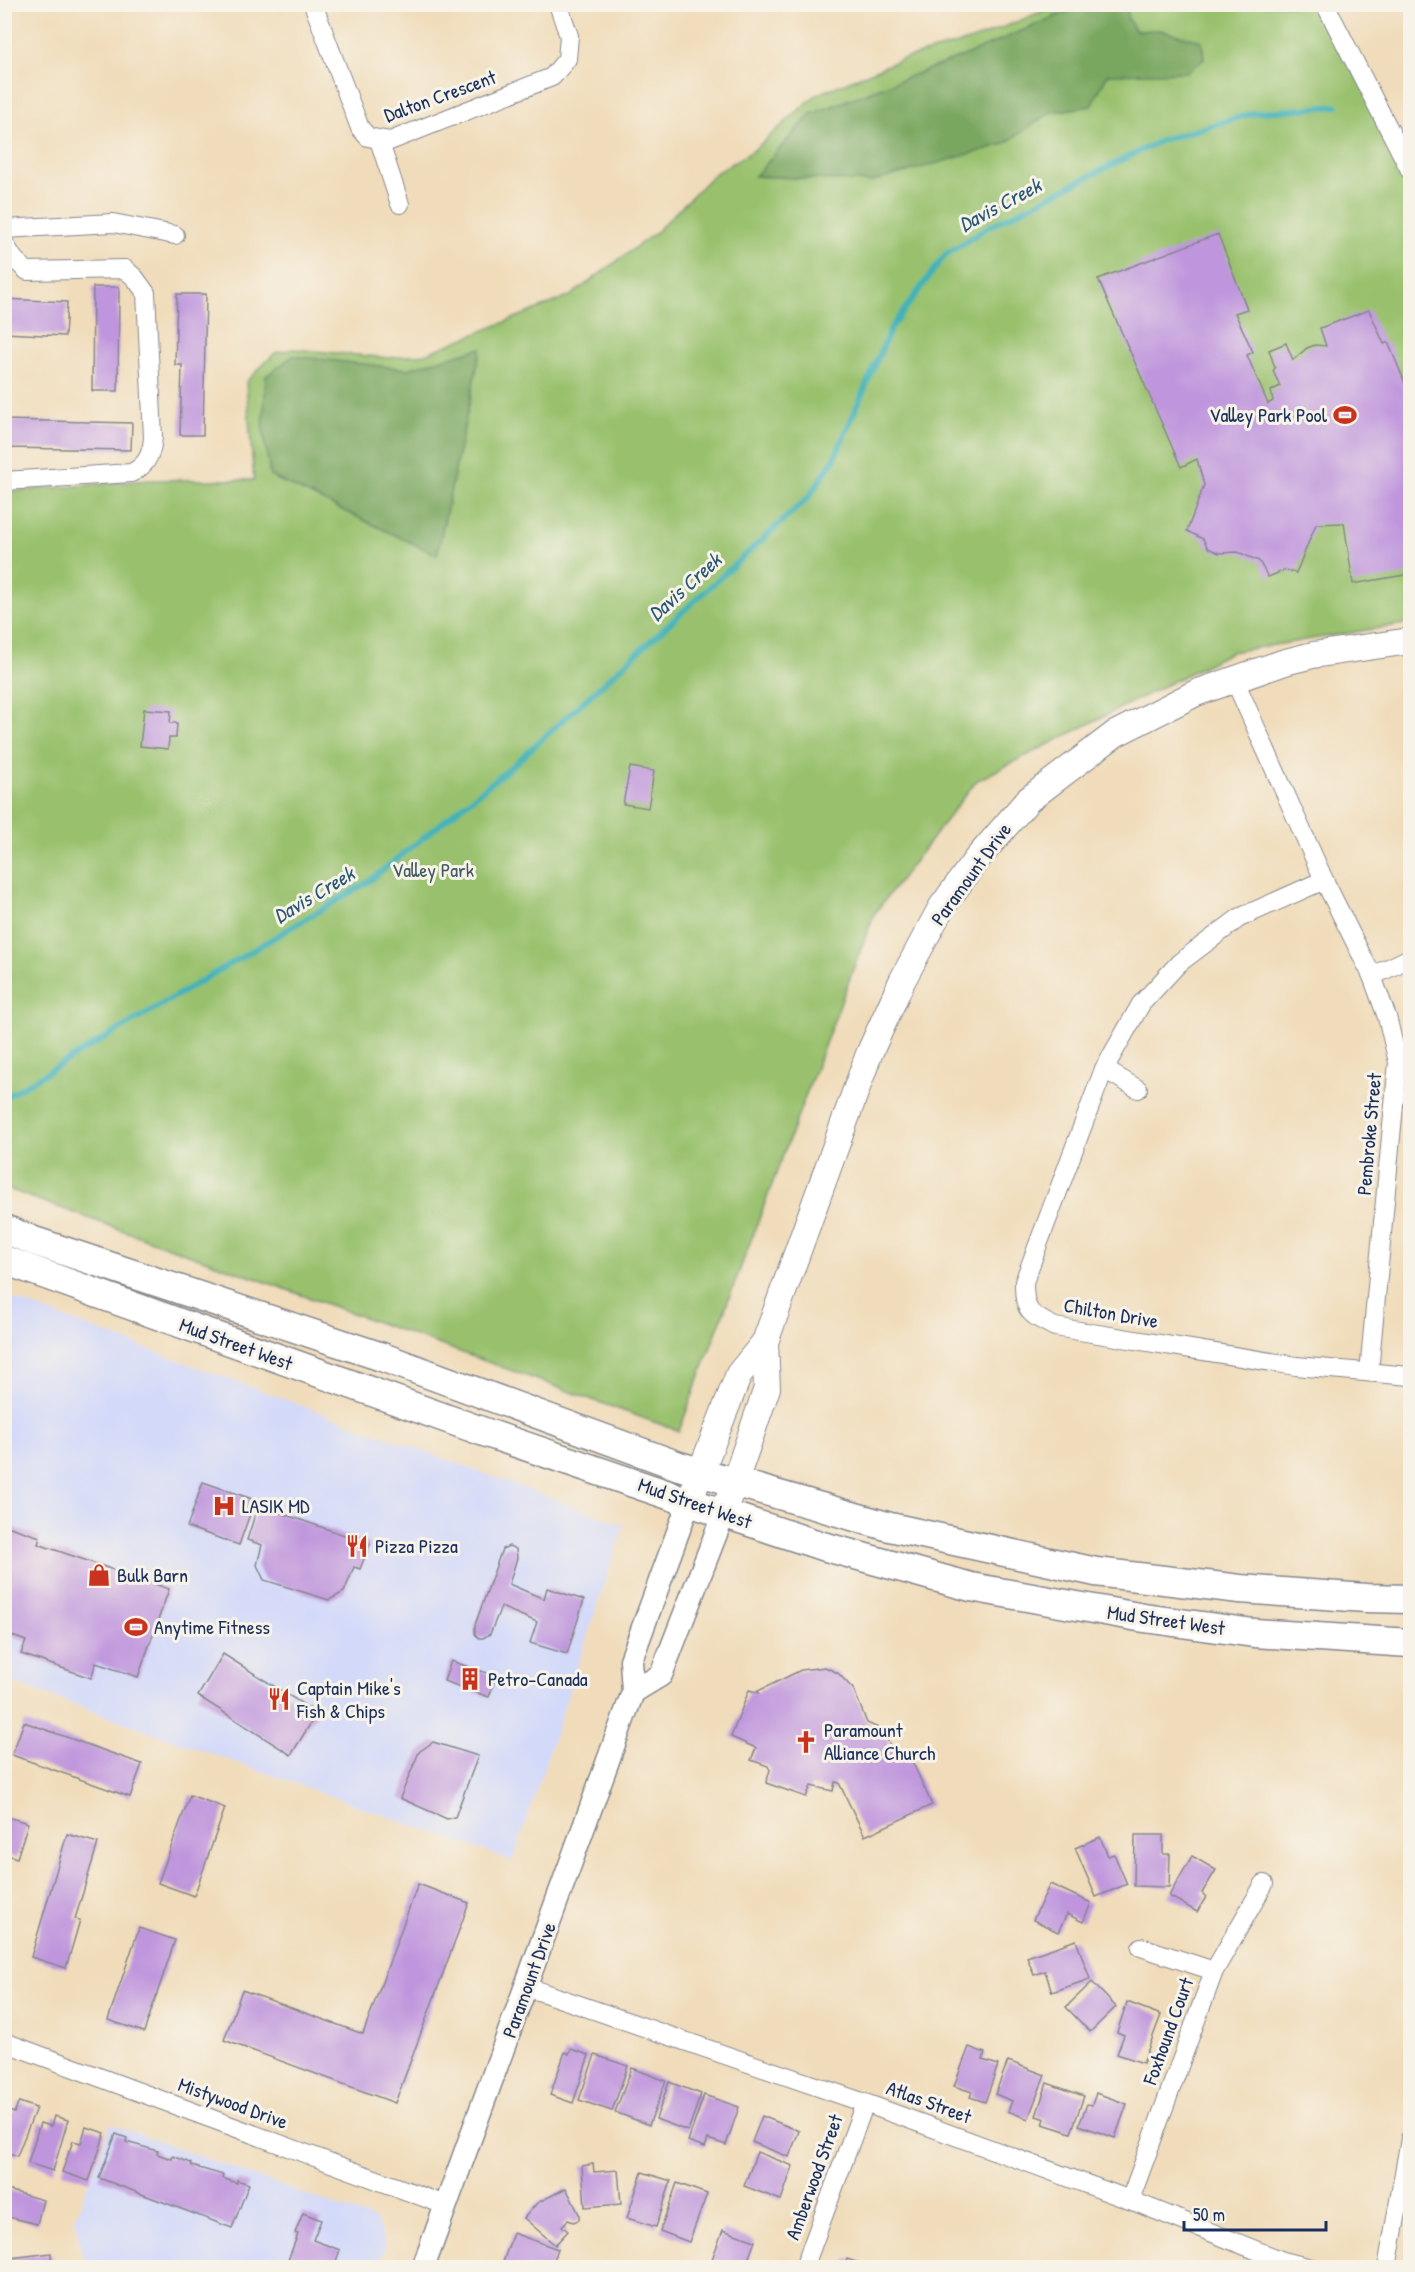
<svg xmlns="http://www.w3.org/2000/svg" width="1415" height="2272" font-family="'Patrick Hand',sans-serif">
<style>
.built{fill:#d3d9f9}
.green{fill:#99c16d;stroke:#5a7866;stroke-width:1.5}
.forest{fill:#7aa760;stroke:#4a6b5f;stroke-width:1.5}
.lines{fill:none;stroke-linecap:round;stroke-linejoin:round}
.stream{stroke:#42b2b8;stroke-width:6}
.building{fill:#bf96dd}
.minor-casing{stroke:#86868c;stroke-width:20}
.tertiary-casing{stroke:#86868c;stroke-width:25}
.secondary-casing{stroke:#86868c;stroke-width:28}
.primary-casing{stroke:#86868c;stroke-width:31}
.minor{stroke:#fff;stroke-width:18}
.tertiary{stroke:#fff;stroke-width:22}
.secondary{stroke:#fff;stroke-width:26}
.primary{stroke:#fff;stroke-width:28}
.labels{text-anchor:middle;stroke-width:6;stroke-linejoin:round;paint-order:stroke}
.street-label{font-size:20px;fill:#1b2f5e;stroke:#f7f3e8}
.poi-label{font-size:20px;fill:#1b2f5e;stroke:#f7f3e8;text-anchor:start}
.park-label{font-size:20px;fill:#415b62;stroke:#f7f3e8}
.water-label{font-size:21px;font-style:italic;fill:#275679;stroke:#f7f3e8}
</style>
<rect width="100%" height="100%" fill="#f7f3e8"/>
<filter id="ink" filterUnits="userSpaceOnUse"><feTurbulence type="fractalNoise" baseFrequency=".0167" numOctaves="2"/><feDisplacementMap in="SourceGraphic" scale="12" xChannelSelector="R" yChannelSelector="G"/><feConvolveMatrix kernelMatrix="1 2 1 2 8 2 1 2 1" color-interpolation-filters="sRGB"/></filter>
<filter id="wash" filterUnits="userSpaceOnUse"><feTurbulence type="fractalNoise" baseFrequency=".008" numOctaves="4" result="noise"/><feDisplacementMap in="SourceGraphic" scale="24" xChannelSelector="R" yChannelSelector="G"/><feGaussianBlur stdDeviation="1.35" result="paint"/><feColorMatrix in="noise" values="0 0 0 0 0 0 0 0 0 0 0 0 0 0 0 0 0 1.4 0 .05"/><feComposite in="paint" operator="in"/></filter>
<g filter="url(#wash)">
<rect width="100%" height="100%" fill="#f0dcba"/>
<!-- built -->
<g class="built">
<polygon points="5,1296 624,1525 513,1861 5,1680"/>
<polygon points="111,2124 376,2220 386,2246 378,2267 84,2267 75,2219"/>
</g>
<!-- green -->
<polygon class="green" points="1058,5 1324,5 1403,169 1410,195 1410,623 1231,652 976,781 874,914 679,1431 5,1188 5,492 150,480 254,480 246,382 275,353 293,349 389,358 425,354 570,296 656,232 714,174 753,151 816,95 902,59 972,40"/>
<!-- forest -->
<g class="forest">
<polygon points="1082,5 1128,5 1128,19 1136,31 1160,30 1202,41 1204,59 1187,72 1108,74 1091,106 1051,112 1004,144 871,182 755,176 811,114 961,57"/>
<polygon points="481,348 437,555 270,476 263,429 266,376 293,356 407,369"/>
</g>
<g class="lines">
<!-- stream -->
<polyline class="stream" points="4,1098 368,882 510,768 808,498 834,459 891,328 945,255 988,227 1162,140 1254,113 1337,106"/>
</g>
<g id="blocks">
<!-- building -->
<g class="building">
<polygon points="1218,234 1247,309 1235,313 1253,352 1247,355 1268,404 1273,401 1271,391 1280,386 1273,371 1275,368 1269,350 1286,343 1293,360 1307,348 1315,345 1326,346 1320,328 1369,310 1384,344 1388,342 1410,395 1410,574 1353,584 1344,523 1316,524 1296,573 1285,570 1268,577 1259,561 1238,552 1219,553 1208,548 1203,539 1187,531 1204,485 1197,459 1181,467 1098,279"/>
<polygon points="93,287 119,287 118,391 92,391"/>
<polygon points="177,294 206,294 203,435 180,435 182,365 175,365"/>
<polygon points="4,299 67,302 65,336 4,333"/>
<polygon points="4,420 132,423 131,450 4,448"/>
<polygon points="144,709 171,711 170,723 177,723 176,738 169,738 168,749 140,746"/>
<polygon points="630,767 654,771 648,808 623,804"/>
<polygon points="203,1482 255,1500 239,1545 187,1527"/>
<polygon points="258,1505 370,1544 360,1569 354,1567 344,1592 329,1600 264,1580 257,1565 262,1545 247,1540"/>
<polygon points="4,1525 40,1537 38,1544 169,1589 138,1677 96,1663 91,1678 21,1654 26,1641 4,1633"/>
<polygon points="509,1546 516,1549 517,1558 509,1584 544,1599 547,1588 584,1600 567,1654 530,1643 537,1622 501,1607 490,1634 483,1638 479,1638 475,1634 475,1625 502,1549"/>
<polygon points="223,1654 317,1713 291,1755 198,1696"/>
<polygon points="451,1661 496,1676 489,1697 444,1681"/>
<polygon points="825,1667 838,1673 854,1690 867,1723 883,1730 896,1759 908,1752 932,1805 865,1836 839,1783 835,1782 833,1791 811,1786 806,1797 766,1783 770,1770 768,1766 751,1760 756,1748 731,1737 749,1690 759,1693 758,1691 801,1670"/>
<polygon points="24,1722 142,1764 130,1797 12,1755"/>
<polygon points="433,1742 478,1756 455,1817 447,1819 400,1798 419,1752"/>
<polygon points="190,1795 225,1808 194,1896 158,1883"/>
<polygon points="4,1816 28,1823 17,1858 4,1854"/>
<polygon points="67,1834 98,1843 75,1919 80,1920 66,1968 31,1957"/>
<polygon points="1135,1835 1163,1835 1163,1854 1170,1854 1169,1887 1134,1886"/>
<polygon points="1100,1837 1108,1856 1114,1854 1127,1884 1096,1897 1075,1848"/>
<polygon points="1192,1856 1216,1870 1202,1893 1206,1897 1197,1912 1169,1896"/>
<polygon points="418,1884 469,1903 395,2103 224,2040 242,1990 363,2034"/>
<polygon points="1050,1884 1091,1903 1083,1922 1067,1914 1058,1932 1033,1920"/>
<polygon points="139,1928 175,1940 144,2032 108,2020"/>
<polygon points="1076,1940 1090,1979 1052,1992 1045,1971 1034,1975 1027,1957"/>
<polygon points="1092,1982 1116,2007 1090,2032 1066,2007"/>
<polygon points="1127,2002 1161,2015 1143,2063 1117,2054 1124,2035 1117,2032"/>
<polygon points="969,2047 985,2053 983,2060 998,2065 985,2102 970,2097 972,2092 954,2086"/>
<polygon points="571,2049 589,2055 573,2103 550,2095 565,2052 569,2054"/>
<polygon points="595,2055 628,2066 612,2111 579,2100"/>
<polygon points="1008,2061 1045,2075 1028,2119 1008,2111 1012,2101 995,2094"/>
<polygon points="632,2068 666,2081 649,2125 615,2112"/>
<polygon points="669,2082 701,2094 688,2131 656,2119"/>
<polygon points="1047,2083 1084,2096 1071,2133 1043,2124 1045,2119 1036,2116"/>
<polygon points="1096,2093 1127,2104 1115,2138 1079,2125 1087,2104 1092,2105"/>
<polygon points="704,2095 739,2107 726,2145 708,2139 705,2147 688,2141"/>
<polygon points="19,2102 36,2108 17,2156 4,2151 4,2115 7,2110 14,2113"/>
<polygon points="54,2116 68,2120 53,2171 28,2163 40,2123 51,2126"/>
<polygon points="762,2116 799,2131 789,2157 752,2142"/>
<polygon points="86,2127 105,2133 89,2181 62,2172 73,2141 81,2143"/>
<polygon points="116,2134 127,2138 126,2142 158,2151 157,2154 172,2159 173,2156 191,2163 192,2166 223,2175 222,2178 237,2183 237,2180 249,2184 232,2228 99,2178"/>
<polygon points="757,2152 793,2166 781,2200 744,2186"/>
<polygon points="593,2164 594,2172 618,2170 621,2204 585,2207 582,2166"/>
<polygon points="642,2172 671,2181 656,2227 627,2218"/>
<polygon points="677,2183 707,2194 689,2242 660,2231"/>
<polygon points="566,2188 579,2214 579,2220 573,2222 568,2220 562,2226 568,2231 555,2245 524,2218 537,2203"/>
<polygon points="4,2189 43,2200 37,2224 4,2216"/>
<polygon points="303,2213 321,2220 313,2240 340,2250 335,2264 337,2268 285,2268 298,2234 295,2233"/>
<polygon points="723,2230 755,2241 745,2268 734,2268 712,2259"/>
<polygon points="513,2233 558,2249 551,2268 501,2268"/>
<polygon points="51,2253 52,2268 12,2268 11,2258"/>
<polygon points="847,2259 872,2267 872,2268 844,2268"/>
</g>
</g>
</g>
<g filter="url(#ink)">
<use href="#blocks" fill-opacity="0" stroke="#86868c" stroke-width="1.5"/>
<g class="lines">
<!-- minor casing -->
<g class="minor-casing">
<g id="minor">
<polyline points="313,4 360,128 368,137 390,141 552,77 567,59 569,36 558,4"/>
<polyline points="1325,4 1410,170"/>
<polyline points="379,140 400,204"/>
<polyline points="4,229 113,223 175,235"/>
<path d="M4,243l10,16 13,12 98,-2 10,9 11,15 7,144c-1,16 -6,29 -22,36l-127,8"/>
<polyline points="1235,681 1324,880 1372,976 1387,1017 1398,1062 1369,1372"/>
<path d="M1324,880l-85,38 -60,45 -38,41 -37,65 -80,213c0,30 5,32 31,45l241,39 114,10"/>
<polyline points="1372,976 1410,958"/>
<polyline points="1104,1069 1138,1089"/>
<polyline points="1141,1947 1214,1971"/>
<polyline points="527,1987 865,2103 1130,2200 1283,2261 1311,2268"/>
<polyline points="4,2042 445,2205"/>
<polyline points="1130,2200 1214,1971 1264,1884"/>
<polyline points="804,2268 865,2103"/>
<polyline points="1387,2268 1410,2139"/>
</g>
</g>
<!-- tertiary casing -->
<g class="tertiary-casing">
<g id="tertiary">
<polyline points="633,1692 661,1675 724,1513"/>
<polyline points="423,2268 633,1692 631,1660 689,1502"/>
</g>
</g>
<!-- secondary casing -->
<g class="secondary-casing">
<g id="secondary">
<polyline points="689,1502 739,1374 765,1342 869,1054 902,981 941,908 976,860 1028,800 1115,734 1196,693 1285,662 1313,655 1410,641"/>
<polyline points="724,1513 767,1388 765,1342"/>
</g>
</g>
<!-- primary casing -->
<g class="primary-casing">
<g id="primary">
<polyline points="4,1229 34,1241 382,1357 679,1466 890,1527 1096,1572 1240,1589 1366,1598 1410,1599"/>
<polyline points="4,1260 487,1433 689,1502 819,1545 971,1587 1144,1618 1254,1633 1410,1643"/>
</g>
</g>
<!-- minor -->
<use href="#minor" class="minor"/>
<!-- tertiary -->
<use href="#tertiary" class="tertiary"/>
<!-- secondary -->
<use href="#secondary" class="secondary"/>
<!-- primary -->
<use href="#primary" class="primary"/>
</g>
</g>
<!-- icons -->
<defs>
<g id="stadium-bare" transform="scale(1.8)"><path d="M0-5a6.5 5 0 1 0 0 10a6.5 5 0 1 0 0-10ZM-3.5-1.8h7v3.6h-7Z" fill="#c8321e" stroke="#f7f3e8" stroke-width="2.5" paint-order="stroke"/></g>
<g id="hospital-bare" transform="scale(1.8)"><path d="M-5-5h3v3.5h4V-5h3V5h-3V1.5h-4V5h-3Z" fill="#c8321e" stroke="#f7f3e8" stroke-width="2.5" paint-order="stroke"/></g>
<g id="restaurant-bare" transform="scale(1.8)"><path d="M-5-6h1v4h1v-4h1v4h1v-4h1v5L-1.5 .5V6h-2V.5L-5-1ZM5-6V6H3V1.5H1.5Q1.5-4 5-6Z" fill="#c8321e" stroke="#f7f3e8" stroke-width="2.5" paint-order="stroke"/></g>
<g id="shop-bare" transform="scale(1.8)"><path d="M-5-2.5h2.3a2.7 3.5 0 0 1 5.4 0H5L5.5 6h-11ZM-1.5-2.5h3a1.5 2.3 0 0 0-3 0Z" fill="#c8321e" stroke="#f7f3e8" stroke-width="2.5" paint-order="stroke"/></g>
<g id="building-bare" transform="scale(1.8)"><path d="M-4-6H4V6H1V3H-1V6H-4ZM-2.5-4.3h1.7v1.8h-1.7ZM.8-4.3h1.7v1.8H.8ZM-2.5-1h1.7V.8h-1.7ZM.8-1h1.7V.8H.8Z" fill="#c8321e" stroke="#f7f3e8" stroke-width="2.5" paint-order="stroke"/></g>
<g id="church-bare" transform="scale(1.8)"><path d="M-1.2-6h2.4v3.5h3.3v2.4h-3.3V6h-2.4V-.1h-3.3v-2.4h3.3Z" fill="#c8321e" stroke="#f7f3e8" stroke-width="2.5" paint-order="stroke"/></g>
</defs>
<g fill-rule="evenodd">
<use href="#stadium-bare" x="1345" y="415"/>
<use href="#hospital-bare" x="224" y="1506"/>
<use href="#restaurant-bare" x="357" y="1546"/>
<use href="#shop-bare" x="99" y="1575"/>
<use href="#stadium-bare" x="136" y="1627"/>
<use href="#building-bare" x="470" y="1679"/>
<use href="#restaurant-bare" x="279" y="1699"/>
<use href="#church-bare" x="806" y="1742"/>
</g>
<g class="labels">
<!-- street labels -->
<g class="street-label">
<text transform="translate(440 96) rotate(-20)" y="7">Dalton Crescent</text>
<text transform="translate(971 874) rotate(-54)" y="7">Paramount Drive</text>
<text transform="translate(1369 1134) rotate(-85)" y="7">Pembroke Street</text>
<text transform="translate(1111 1313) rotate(10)" y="7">Chilton Drive</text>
<text transform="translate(236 1344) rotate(20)" y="7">Mud Street West</text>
<text transform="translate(695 1503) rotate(19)" y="7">Mud Street West</text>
<text transform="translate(1166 1620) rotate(8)" y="7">Mud Street West</text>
<text transform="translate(529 1980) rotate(-70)" y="7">Paramount Drive</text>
<text transform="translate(1168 2031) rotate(-70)" y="7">Foxhound Court</text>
<text transform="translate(929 2102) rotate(20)" y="7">Atlas Street</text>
<text transform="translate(233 2103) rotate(20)" y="7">Mistywood Drive</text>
<text transform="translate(814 2177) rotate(-70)" y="7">Amberwood Street</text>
</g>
<!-- poi labels -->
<g class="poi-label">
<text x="1327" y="422" text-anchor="end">Valley Park Pool</text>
<text x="242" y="1513">LASIK MD</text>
<text x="375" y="1553">Pizza Pizza</text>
<text x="117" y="1582">Bulk Barn</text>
<text x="154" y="1634">Anytime Fitness</text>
<text x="488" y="1686">Petro-Canada</text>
<text x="297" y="1695">Captain Mike's<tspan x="297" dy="23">Fish &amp; Chips</tspan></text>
<text x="824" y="1737">Paramount<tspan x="824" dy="23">Alliance Church</tspan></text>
</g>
<!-- park labels -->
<g class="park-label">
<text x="433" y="877">Valley Park</text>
</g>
<!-- water labels -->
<g class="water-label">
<text transform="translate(1000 205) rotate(-28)" y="7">Davis Creek</text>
<text transform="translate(685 587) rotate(-42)" y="7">Davis Creek</text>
<text transform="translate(314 895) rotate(-31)" y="7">Davis Creek</text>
</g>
</g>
<!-- margin -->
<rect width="1415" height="2272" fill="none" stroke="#f7f3e8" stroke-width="24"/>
<!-- scale -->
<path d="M1184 2221v9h142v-9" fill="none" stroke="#1b2f5e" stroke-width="3"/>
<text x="1193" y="2221" font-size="18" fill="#1b2f5e" stroke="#f7f3e8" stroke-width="4.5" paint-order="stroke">50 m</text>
</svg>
